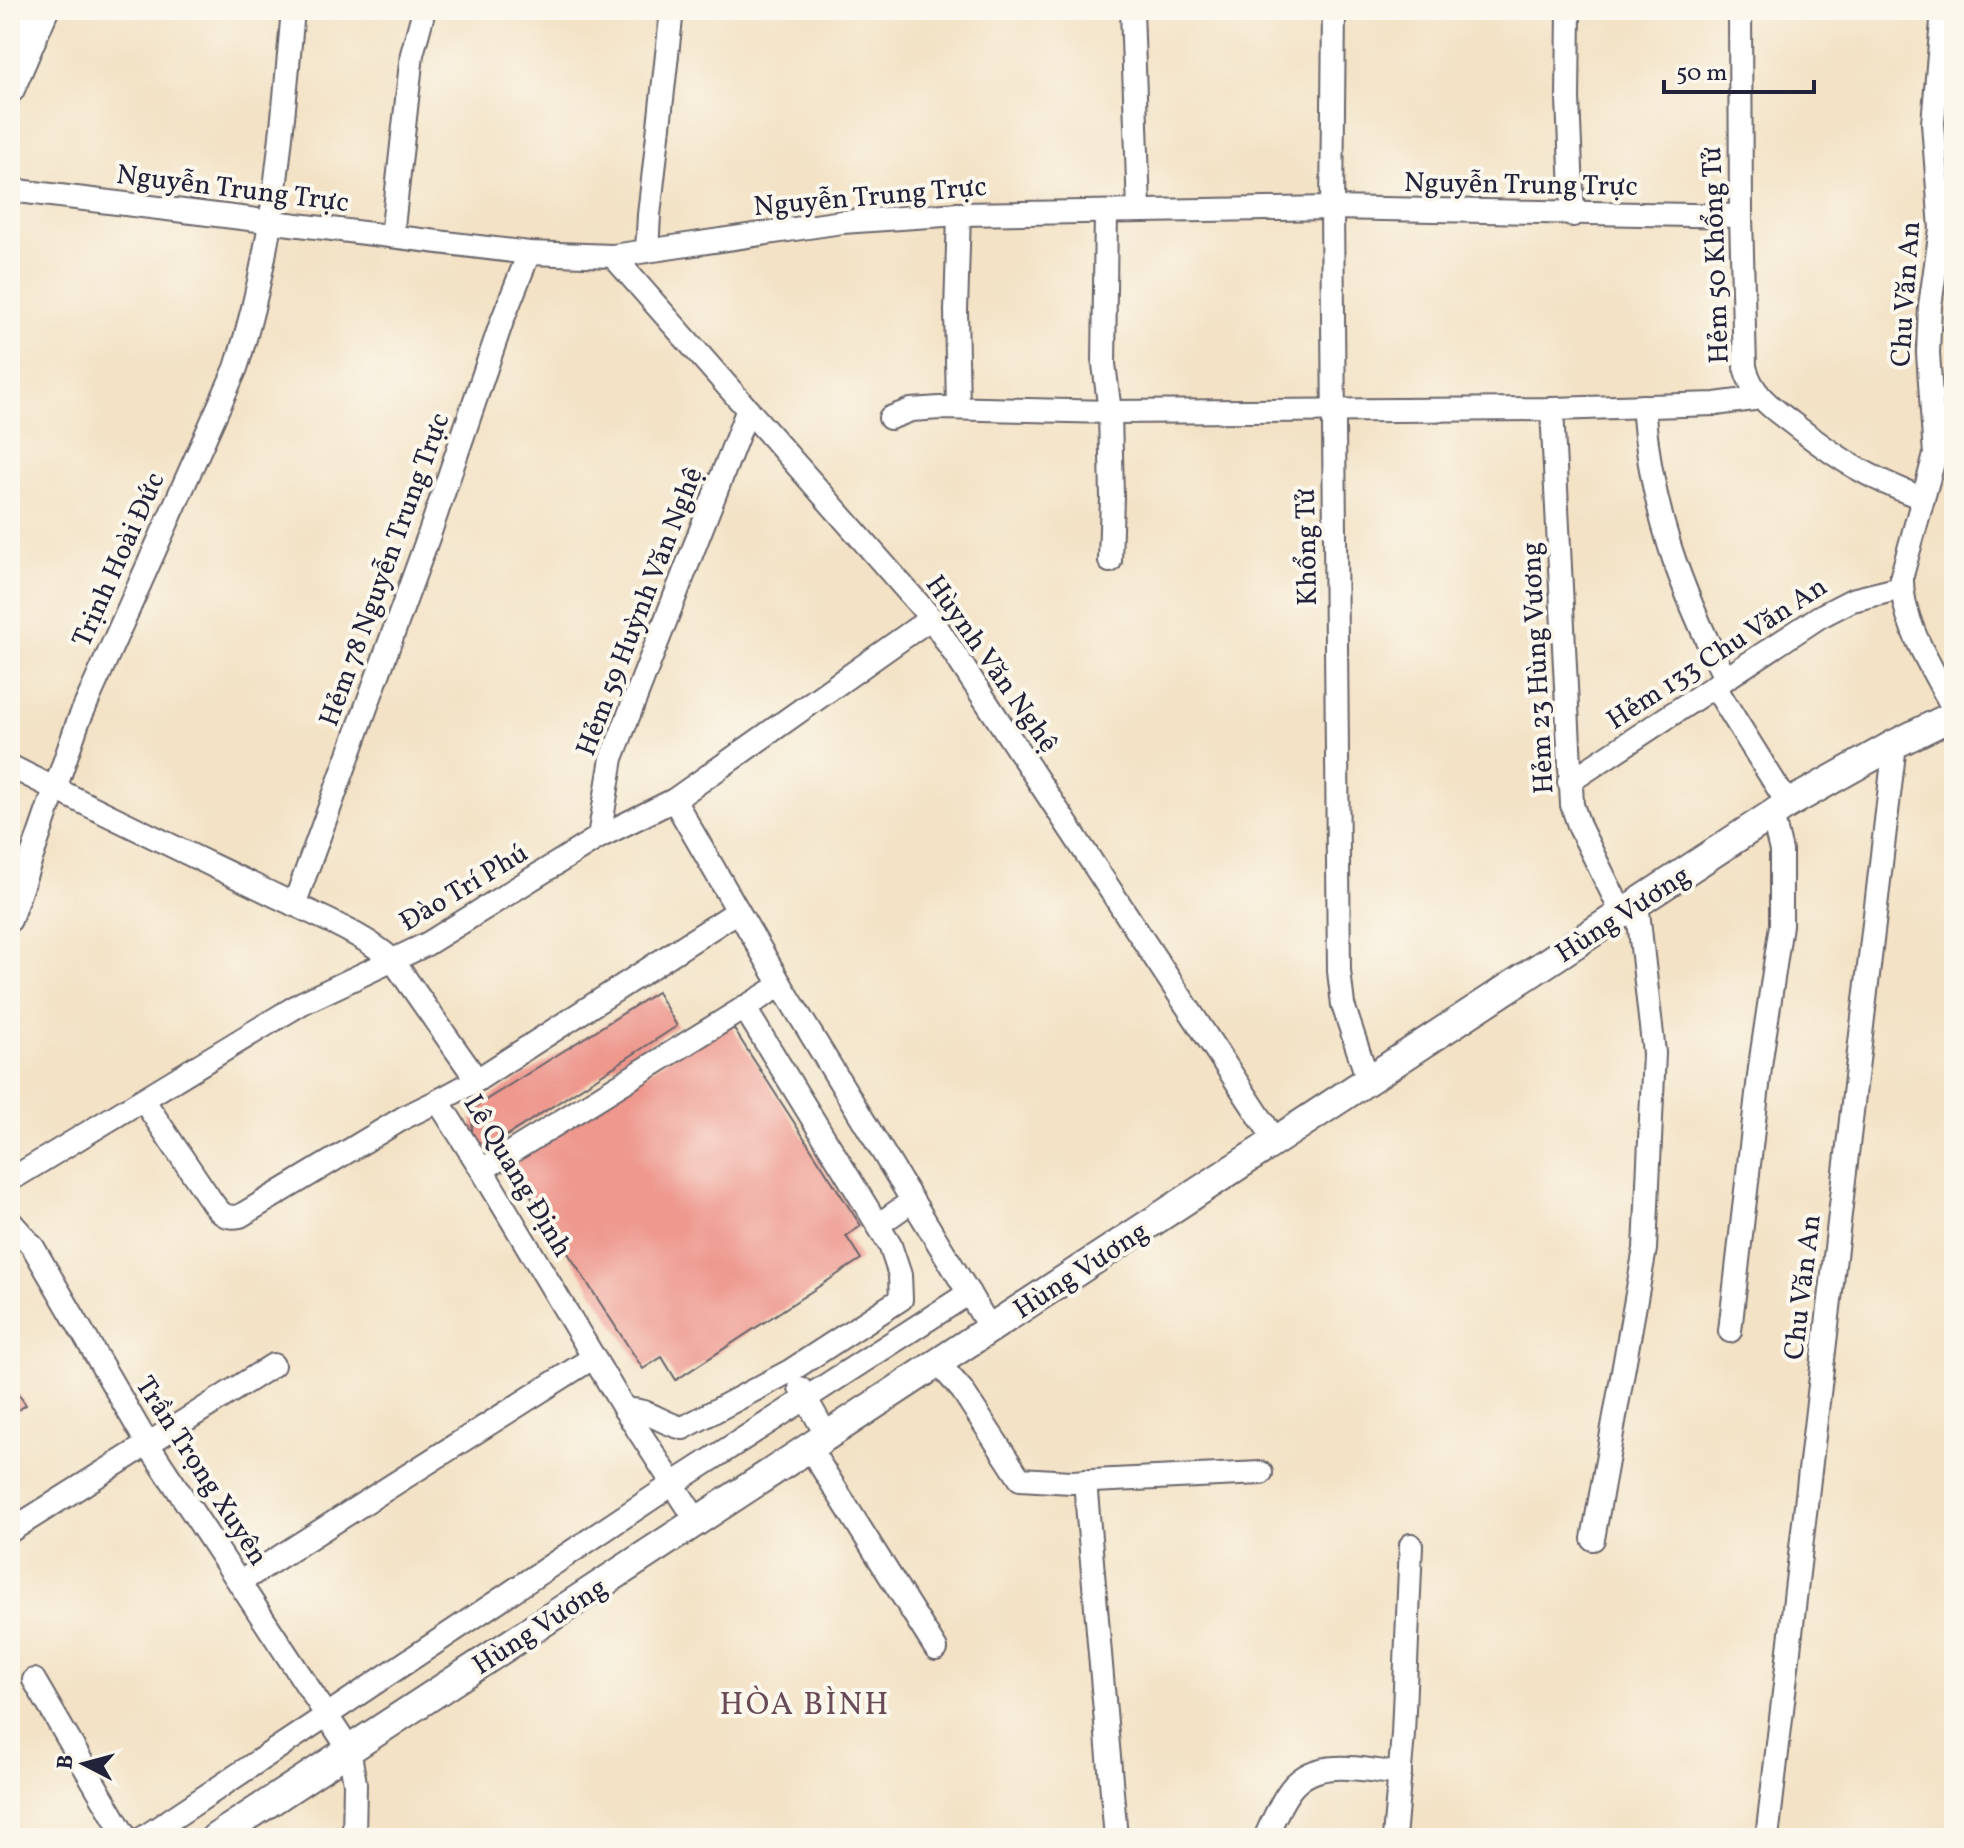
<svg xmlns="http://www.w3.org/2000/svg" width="1964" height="1848" font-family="Vollkorn,serif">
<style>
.building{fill:#ee988e}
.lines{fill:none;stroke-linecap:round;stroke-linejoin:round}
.minor-casing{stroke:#6b656b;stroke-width:26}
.major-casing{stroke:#6b656b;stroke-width:32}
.minor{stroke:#fff;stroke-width:22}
.major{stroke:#fff;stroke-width:28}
.labels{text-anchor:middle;stroke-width:8;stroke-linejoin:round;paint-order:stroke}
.street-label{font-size:28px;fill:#22223b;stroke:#fbf7ec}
.quarter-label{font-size:32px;letter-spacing:2px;fill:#694b58;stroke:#fbf7ec}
</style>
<rect width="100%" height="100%" fill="#fbf7ec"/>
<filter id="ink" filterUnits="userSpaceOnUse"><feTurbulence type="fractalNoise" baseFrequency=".0125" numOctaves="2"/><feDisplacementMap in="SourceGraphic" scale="16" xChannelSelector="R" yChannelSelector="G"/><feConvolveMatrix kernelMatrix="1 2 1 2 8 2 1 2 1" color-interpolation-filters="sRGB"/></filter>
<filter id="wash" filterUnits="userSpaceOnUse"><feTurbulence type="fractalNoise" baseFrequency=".006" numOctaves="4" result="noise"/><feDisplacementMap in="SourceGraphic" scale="32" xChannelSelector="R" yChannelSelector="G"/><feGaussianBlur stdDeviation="1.8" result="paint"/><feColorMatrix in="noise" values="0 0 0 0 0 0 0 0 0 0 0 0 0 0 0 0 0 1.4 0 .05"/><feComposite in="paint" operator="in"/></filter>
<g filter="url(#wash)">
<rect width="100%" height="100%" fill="#f3e2c5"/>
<g id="blocks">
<!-- building -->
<g class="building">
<polygon points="657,992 677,1026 483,1151 472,1133 473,1108"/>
<polygon points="728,1020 861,1226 846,1236 861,1259 676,1380 662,1357 643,1369 509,1162"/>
<polygon points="10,1382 26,1405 10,1415"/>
</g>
</g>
</g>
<g filter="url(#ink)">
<use href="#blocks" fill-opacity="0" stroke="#6b656b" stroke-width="2"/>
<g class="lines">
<!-- minor casing -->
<g class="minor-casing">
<g id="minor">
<polyline points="1132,10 1139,211"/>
<polyline points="1334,10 1332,208 1339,971 1343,1005 1368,1080"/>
<polyline points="1569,10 1568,99 1573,215"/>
<path d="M1740,10l1,206 4,151c7,28 26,40 47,56 47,37 75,54 130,75"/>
<path d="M1943,10l-10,113 8,106 -11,77 -2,47 7,102 -33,120c-2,47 31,94 52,135"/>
<polyline points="10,190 529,253 613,256 842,222 959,214 1332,208 1741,216"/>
<polyline points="1106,212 1104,364 1110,412 1112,497 1110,561"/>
<polyline points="392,236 412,54 424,10"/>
<polyline points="647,251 649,215 672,10"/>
<polyline points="613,256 931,618 1275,1140"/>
<path d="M1643,406c8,105 36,179 82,272"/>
<polyline points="958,408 956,311 959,214"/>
<polyline points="1552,409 1572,805 1580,828 1622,913"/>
<polyline points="890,418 911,410 940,408 1110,412 1552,409 1715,404 1761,398"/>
<polyline points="1715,687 1788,804"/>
<path d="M10,766c88,45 177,87 266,130 33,16 93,40 118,66l83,118 -39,21 44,69 143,240 72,111"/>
<polyline points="1569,782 1819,617 1852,600 1901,588"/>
<polyline points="674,800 781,985 990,1328"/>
<polyline points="599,837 612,758 748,409"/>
<polyline points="294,905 429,535 502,321 529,253"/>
<path d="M10,920l68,-198 158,-354c38,-116 46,-237 57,-358"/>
<polyline points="477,1080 738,911"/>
<path d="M144,1101l68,101c8,11 13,17 28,14l165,-99 33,-16"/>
<polyline points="482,1170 781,985"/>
<polyline points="10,1180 267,1024 302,1003 427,944 599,837 674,800 931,618"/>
<polyline points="10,1221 33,1247 147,1443 349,1749 355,1783 354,1838"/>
<polyline points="878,1225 912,1201"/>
<polyline points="1730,1331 1761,1059 1781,925 1781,851 1772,814"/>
<polyline points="938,1363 962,1390 1020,1479 1071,1482 1261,1473"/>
<polyline points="800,1388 827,1436"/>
<path d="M625,1410c21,-3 37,14 58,18l107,-57 111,-72 -1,-24 -10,-30 -146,-238"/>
<polyline points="809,1447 936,1649"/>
<polyline points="1085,1481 1116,1838"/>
<polyline points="10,1531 273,1365"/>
<polyline points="1593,1539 1645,1249 1654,1053 1637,903"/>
<polyline points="240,1582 594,1357"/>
<polyline points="34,1680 126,1838"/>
<polyline points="143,1838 673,1484 969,1293"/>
<path d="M1265,1838c7,-15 14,-32 23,-45 25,-38 74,-23 112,-19"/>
<polyline points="1394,1838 1403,1734 1411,1545"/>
<polyline points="1767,1838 1895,744"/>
</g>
</g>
<!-- major casing -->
<g class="major-casing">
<g id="major">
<polyline points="10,36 21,10"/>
<polyline points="10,89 44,10"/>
<polyline points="215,1838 1788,804 1895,744 1954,715"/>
</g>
</g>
<!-- minor -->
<use href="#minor" class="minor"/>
<!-- major -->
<use href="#major" class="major"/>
</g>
</g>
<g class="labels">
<!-- street labels -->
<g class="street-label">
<text transform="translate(1521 183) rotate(1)" y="10">Nguyễn Trung Trực</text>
<text transform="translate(233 187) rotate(7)" y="10">Nguyễn Trung Trực</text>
<text transform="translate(870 195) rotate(-5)" y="10">Nguyễn Trung Trực</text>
<text transform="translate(1714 255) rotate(-92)" y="10">Hẻm 50 Khổng Tử</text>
<text transform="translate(1904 294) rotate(-86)" y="10">Chu Văn An</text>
<text transform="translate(1305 547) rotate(-91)" y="10">Khổng Tử</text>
<text transform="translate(117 559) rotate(-66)" y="10">Trịnh Hoài Đức</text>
<text transform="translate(383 569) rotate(-70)" y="10">Hẻm 78 Nguyễn Trung Trực</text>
<text transform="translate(638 611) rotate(-69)" y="10">Hẻm 59 Huỳnh Văn Nghệ</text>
<text transform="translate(1716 652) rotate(-33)" y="10">Hẻm 133 Chu Văn An</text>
<text transform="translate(993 663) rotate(55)" y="10">Hùynh Văn Nghệ</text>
<text transform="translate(1536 668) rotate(-93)" y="10">Hẻm 23 Hùng Vương</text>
<text transform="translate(463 886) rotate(-31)" y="10">Đào Trí Phú</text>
<text transform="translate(1622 913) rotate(-33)" y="10">Hùng Vương</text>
<text transform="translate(519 1175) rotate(59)" y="10">Lê Quang Định</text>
<text transform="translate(1080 1269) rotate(-33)" y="10">Hùng Vương</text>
<text transform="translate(1801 1287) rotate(-83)" y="10">Chu Văn An</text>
<text transform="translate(203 1470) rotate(57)" y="10">Trần Trọng Xuyên</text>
<text transform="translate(539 1625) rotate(-33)" y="10">Hùng Vương</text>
</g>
<!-- quarter labels -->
<g class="quarter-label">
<text x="805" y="1714">HÒA BÌNH</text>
</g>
</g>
<!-- margin -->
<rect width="1964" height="1848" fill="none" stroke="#fbf7ec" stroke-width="40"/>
<!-- north arrow -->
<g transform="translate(84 1764) rotate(276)" stroke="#fbf7ec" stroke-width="6" paint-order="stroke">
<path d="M0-6L14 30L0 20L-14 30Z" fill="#22223b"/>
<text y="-12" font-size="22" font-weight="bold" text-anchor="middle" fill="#22223b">B</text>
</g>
<!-- scale -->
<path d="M1664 80v12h150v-12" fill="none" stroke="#22223b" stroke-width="4"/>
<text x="1676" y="80" font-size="24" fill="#22223b" stroke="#fbf7ec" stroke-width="6" paint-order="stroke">50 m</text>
</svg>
